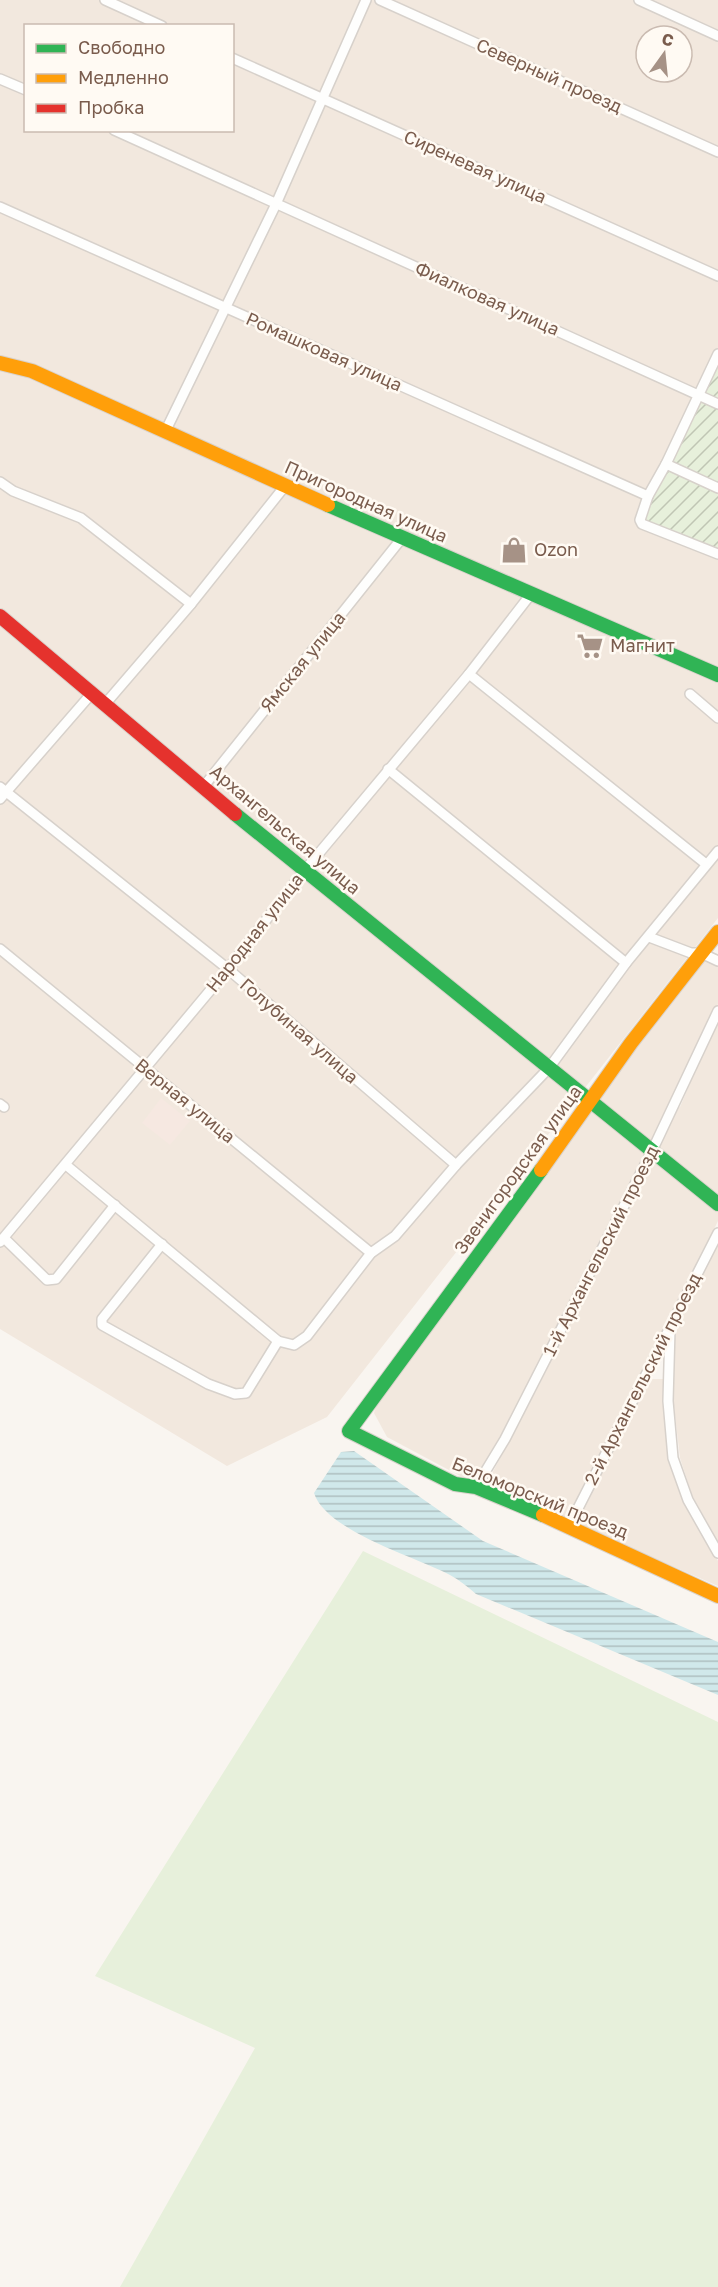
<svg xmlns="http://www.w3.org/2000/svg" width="718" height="2287" font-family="'Golos Text',sans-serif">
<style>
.residential{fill:#f2e8de;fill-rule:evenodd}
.commercial{fill:#f6e8e1}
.grass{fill:#e7f0db}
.garden{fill:url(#garden-furrows)}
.water{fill:url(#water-rules)}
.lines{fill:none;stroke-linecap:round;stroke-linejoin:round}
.street-casing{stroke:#d7d1cb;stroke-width:12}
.fast-casing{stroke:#d9d2cb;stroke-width:16}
.slow-casing{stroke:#d9d2cb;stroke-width:16}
.jam-casing{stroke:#d9d2cb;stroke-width:16}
.street{stroke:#fefefd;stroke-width:9}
.fast{stroke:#30b455;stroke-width:14}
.slow{stroke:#ff9f0a;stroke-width:14}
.jam{stroke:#e5322d;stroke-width:14}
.labels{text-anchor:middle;stroke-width:5;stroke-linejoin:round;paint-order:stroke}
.street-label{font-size:18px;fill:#7a5c4d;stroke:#fffaf3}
.poi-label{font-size:18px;fill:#7a5c4d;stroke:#fffaf3;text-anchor:start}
</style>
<defs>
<pattern id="garden-furrows" width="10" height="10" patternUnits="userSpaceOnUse" patternTransform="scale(1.5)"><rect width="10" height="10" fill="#e7f0db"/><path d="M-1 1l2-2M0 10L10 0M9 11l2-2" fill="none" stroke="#c0c6b4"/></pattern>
<pattern id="water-rules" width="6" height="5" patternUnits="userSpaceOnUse" patternTransform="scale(1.5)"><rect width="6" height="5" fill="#d0e8ea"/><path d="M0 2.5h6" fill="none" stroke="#aebfc0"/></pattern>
</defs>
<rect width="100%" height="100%" fill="#f9f5f0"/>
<!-- residential -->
<g class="residential">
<path d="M0,0h718v918l-391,499 -100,49 -227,-137zM26,26h206v104h-206zM646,36h36v36h-36z"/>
<polygon points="701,958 718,965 718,1004 652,1145 602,1106 599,1098"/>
<polygon points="718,1018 718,1199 656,1149 676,1106 680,1107"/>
<polygon points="593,1107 647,1152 504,1435 479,1478 464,1478 387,1437 374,1413 378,1400"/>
<polygon points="653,1156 718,1211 718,1221 573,1515 568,1519 491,1484 489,1479 536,1391"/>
<polygon points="718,1244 718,1542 692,1495 680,1458 673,1398 672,1372 674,1343 680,1316"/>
<polygon points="647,1379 665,1379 668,1433 705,1538 718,1561 718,1586 585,1528 579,1522 580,1514"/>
</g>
<!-- commercial -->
<polygon class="commercial" points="161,1098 190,1121 170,1145 142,1123"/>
<!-- grass -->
<polygon class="grass" points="363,1551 718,1722 718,2287 120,2287 255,2048 95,1976"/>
<!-- garden -->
<polygon class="garden" points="718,354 718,554 642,524 648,496"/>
<!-- water -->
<path class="water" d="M354,1451l129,90 235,101v53l-242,-101c-8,-7 -17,-14 -26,-19 -34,-18 -124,-44 -136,-82l27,-41z"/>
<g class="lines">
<!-- street casing -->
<g class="street-casing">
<g id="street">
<polyline points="105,0 162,26"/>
<polyline points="380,0 718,152"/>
<polyline points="639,0 718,36"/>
<polyline points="232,58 718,276"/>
<polyline points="0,79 26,90"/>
<polyline points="114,130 718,404"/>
<polyline points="0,207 648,496"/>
<polyline points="718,354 666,464 648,496 640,520 642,524 718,554"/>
<polyline points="165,432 276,204 366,0"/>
<polyline points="666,464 718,488"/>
<polyline points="0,482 13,491 81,518 191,604"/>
<polyline points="469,674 706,864"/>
<polyline points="690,694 718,718"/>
<polyline points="106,703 191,604 285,486"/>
<polyline points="388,769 626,963"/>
<polyline points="204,786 402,538"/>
<polyline points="0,787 228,969 456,1165"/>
<polyline points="0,799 92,693"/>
<polyline points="649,937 691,953 701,953 718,961"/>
<polyline points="0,949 371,1253"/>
<polyline points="0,1104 4,1107"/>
<polyline points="66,1165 278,1341"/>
<polyline points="4,1238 47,1280 56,1279 115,1205"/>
<polyline points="0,1242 228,969 304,871 469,674 531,594"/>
<polyline points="162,1244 102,1319 102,1325 208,1384 235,1394 246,1393 278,1341 294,1345 307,1336 371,1253 395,1236 456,1165 549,1068 626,963 718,851"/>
<polyline points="670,1329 668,1401 673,1458 688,1500 718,1553"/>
<polyline points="476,1487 505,1439 652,1151 718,1011"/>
<polyline points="569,1526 718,1233"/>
</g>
</g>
<!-- fast casing -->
<g class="fast-casing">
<g id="fast">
<polyline points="328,505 718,675"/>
<polyline points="235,814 718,1204"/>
<polyline points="541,1170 349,1431 455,1484 476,1487 543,1515"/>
</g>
</g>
<!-- slow casing -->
<g class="slow-casing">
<g id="slow">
<polyline points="0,363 32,371 328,505"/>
<polyline points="541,1170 631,1043 718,932"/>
<polyline points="543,1515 718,1596"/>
</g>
</g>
<!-- jam casing -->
<g class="jam-casing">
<polyline id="jam" points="0,616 235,814"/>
</g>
<!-- street -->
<use href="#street" class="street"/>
<!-- fast -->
<use href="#fast" class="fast"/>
<!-- slow -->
<use href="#slow" class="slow"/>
<!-- jam -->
<use href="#jam" class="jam"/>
</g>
<!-- icons -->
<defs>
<g id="shop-bare" transform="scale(2.07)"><path d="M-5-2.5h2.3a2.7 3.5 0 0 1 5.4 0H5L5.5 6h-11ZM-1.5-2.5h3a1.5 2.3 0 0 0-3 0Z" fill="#a69286" stroke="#fffaf3" stroke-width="2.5" paint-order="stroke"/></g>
<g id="supermarket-bare" transform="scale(2.07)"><path d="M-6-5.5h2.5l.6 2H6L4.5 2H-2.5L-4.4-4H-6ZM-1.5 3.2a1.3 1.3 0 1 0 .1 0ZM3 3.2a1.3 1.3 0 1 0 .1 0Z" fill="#a69286" stroke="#fffaf3" stroke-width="2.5" paint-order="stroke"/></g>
</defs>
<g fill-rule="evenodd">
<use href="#shop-bare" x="514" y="550"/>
<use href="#supermarket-bare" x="590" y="646"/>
</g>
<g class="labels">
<!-- street labels -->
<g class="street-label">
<text transform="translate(549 76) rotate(24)" y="6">Северный проезд</text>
<text transform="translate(475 167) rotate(24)" y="6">Сиреневая улица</text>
<text transform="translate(487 299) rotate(24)" y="6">Фиалковая улица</text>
<text transform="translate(324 352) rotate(24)" y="6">Ромашковая улица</text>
<text transform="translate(366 502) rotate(24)" y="6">Пригородная улица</text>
<text transform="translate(303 662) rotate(-51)" y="6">Ямская улица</text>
<text transform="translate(285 830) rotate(40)" y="6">Архангельская улица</text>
<text transform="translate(255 933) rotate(-52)" y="6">Народная улица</text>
<text transform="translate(299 1031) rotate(41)" y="6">Голубиная улица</text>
<text transform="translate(185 1101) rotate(39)" y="6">Верная улица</text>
<text transform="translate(518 1170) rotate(-54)" y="6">Звенигородская улица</text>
<text transform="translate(601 1251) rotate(-63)" y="6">1-й Архангельский проезд</text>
<text transform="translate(643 1379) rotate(-63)" y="6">2-й Архангельский проезд</text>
<text transform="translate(540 1498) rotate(22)" y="6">Беломорский проезд</text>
</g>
<!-- poi labels -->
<g class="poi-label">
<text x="534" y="556">Ozon</text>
<text x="610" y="652">Магнит</text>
</g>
</g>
<!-- legend -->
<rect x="24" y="24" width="210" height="108" fill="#fffaf3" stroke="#cabbb1" stroke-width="1.5"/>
<rect x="36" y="44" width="30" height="9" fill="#30b455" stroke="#cabbb1" stroke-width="1.5"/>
<text x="78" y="54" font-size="18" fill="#7a5c4d">Свободно</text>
<rect x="36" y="74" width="30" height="9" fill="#ff9f0a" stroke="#cabbb1" stroke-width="1.5"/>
<text x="78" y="84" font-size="18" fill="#7a5c4d">Медленно</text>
<rect x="36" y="104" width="30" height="9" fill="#e5322d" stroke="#cabbb1" stroke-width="1.5"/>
<text x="78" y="114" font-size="18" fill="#7a5c4d">Пробка</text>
<!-- north arrow -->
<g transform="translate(664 54) rotate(15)"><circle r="28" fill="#fffaf3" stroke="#cabbb1" stroke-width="1.5"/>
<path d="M0-4.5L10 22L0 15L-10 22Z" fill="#a69286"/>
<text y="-9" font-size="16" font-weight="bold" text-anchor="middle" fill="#7a5c4d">С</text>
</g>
</svg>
